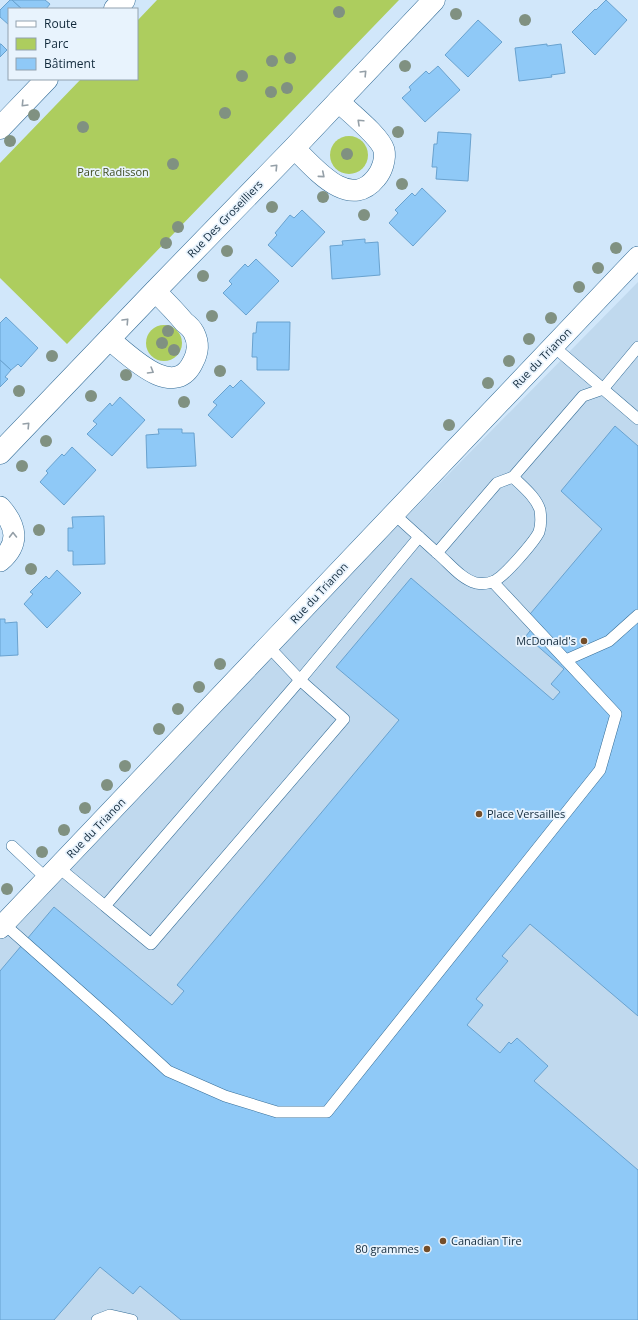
<svg xmlns="http://www.w3.org/2000/svg" width="638" height="1320" font-family="'Open Sans',sans-serif">
<style>
.built{fill:#c0d9ee}
.green{fill:#adcd5e}
.building{fill:#8fc9f7;stroke:#69a2cf}
.lines{fill:none;stroke-linecap:round;stroke-linejoin:round}
.lane-casing{stroke:#356d97;stroke-width:12}
.street-casing{stroke:#356d97;stroke-width:22}
.secondary-casing{stroke:#356d97;stroke-width:23}
.lane{stroke:#fff;stroke-width:11}
.street{stroke:#fff;stroke-width:21}
.secondary{stroke:#fff;stroke-width:22}
.tree{fill:#809181}
.oneway{stroke:#949fa7}
.poi-dot{fill:#744e2a;stroke:#e8f3fd;stroke-width:1.5}
.labels{text-anchor:middle;stroke-width:3.5;stroke-linejoin:round;paint-order:stroke}
.park-label{font-size:11px;fill:#3e4b1e;stroke:#e8f3fd}
.street-label{font-size:11px;fill:#11293b;stroke:#e8f3fd}
.poi-label{font-size:11px;fill:#11293b;stroke:#e8f3fd;text-anchor:end}
</style>
<rect width="100%" height="100%" fill="#d1e7fa"/>
<!-- built -->
<polygon class="built" points="638,282 638,1320 0,1320 0,932 154,773"/>
<!-- green -->
<g class="green">
<polygon points="157,0 399,0 67,344 0,278 0,163 81,79 137,79 137,21"/>
<circle cx="349" cy="155" r="19"/>
<circle cx="164" cy="343" r="18"/>
</g>
<!-- building -->
<g class="building">
<polygon points="10,0 12,0 22,9 9,9 9,25 0,17 0,10"/>
<polygon points="12,0 45,0 50,4 46,9 22,9"/>
<polygon points="606,0 627,20 595,55 572,32 595,9 596,10"/>
<polygon points="478,20 502,42 468,77 445,55"/>
<polygon points="0,44 1,44 7,50 0,57"/>
<polygon points="547,44 547,46 561,44 565,73 551,75 552,77 519,81 515,48"/>
<polygon points="438,66 460,90 425,122 402,98 411,90 409,87 426,71 429,74"/>
<polygon points="438,132 471,134 468,181 436,179 437,167 432,167 434,144 437,144"/>
<polygon points="422,188 446,211 413,246 389,223 398,213 395,210 412,193 415,196"/>
<polygon points="302,210 325,232 292,267 268,245 277,235 275,233 290,215 294,218"/>
<polygon points="365,239 365,243 378,242 380,275 332,279 330,246 343,245 342,241"/>
<polygon points="256,259 279,281 246,315 223,293 232,284 229,281 245,264 248,267"/>
<polygon points="6,317 38,348 21,367 18,364 11,370 0,360 0,323"/>
<polygon points="257,322 290,322 289,370 257,370 257,357 252,357 253,333 256,333"/>
<polygon points="0,360 11,370 5,377 8,379 0,387"/>
<polygon points="241,380 265,403 232,438 208,415 217,405 213,402 230,385 233,388"/>
<polygon points="120,397 145,420 112,456 87,434 97,424 93,421 110,403 112,406"/>
<polygon points="615,426 638,446 638,1016 530,924 502,956 508,961 476,999 483,1005 467,1025 500,1053 509,1042 511,1044 517,1038 548,1066 534,1081 638,1170 638,1320 181,1320 140,1286 133,1294 100,1267 54,1320 0,1320 0,971 54,907 172,1005 184,991 177,985 399,720 336,667 411,578 553,700 560,692 551,684 564,669 526,636 533,627 525,620 602,529 561,491"/>
<polygon points="158,429 182,429 182,433 194,433 196,466 147,468 146,435 159,434"/>
<polygon points="72,447 96,470 64,505 40,482 48,473 46,471 62,454 64,456"/>
<polygon points="104,516 105,564 73,565 73,551 68,551 68,528 73,528 72,517"/>
<polygon points="57,570 81,593 47,628 24,604 33,594 30,592 46,576 49,579"/>
<polygon points="0,619 5,619 5,623 17,622 18,655 0,656"/>
</g>
<g class="lines">
<!-- lane casing -->
<g class="lane-casing">
<g id="lane">
<polyline points="553,346 638,419"/>
<polyline points="394,514 437,553 497,483 513,477 583,396 603,389 638,347"/>
<path d="M437,553c12,10 24,26 39,30 6,1 12,1 18,-2 10,-4 40,-39 45,-49 2,-6 2,-15 1,-22 -4,-13 -17,-23 -27,-33"/>
<polyline points="268,646 300,680 419,537"/>
<polyline points="566,660 609,641 638,615"/>
<polyline points="12,846 47,879"/>
<polyline points="58,867 105,906 300,680 344,719 151,944 105,906"/>
<polyline points="4,924 109,1017 168,1071 225,1096 277,1112 327,1112 600,770 616,714 493,582"/>
<polyline points="97,1320 110,1315 132,1320"/>
</g>
</g>
<!-- street casing -->
<g class="street-casing">
<g id="street">
<path d="M294,148c20,19 55,64 82,30 6,-7 10,-19 8,-28 -4,-14 -35,-38 -46,-49"/>
<path d="M109,339c20,16 65,63 84,23 5,-9 6,-19 1,-29 -2,-4 -6,-8 -10,-11 -9,-11 -19,-21 -29,-31"/>
<path d="M0,507c17,19 20,37 0,54"/>
<polyline points="0,928 638,257"/>
</g>
</g>
<!-- secondary casing -->
<g class="secondary-casing">
<g id="secondary">
<polyline points="115,9 124,0"/>
<polyline points="0,128 47,79"/>
<polyline points="0,453 155,291 294,148 434,0"/>
</g>
</g>
<!-- lane -->
<use href="#lane" class="lane"/>
<!-- street -->
<use href="#street" class="street"/>
<!-- secondary -->
<use href="#secondary" class="secondary"/>
</g>
<!-- trees -->
<g class="tree">
<circle cx="339" cy="12" r="6"/>
<circle cx="456" cy="14" r="6"/>
<circle cx="525" cy="20" r="6"/>
<circle cx="290" cy="58" r="6"/>
<circle cx="272" cy="61" r="6"/>
<circle cx="405" cy="66" r="6"/>
<circle cx="242" cy="76" r="6"/>
<circle cx="287" cy="88" r="6"/>
<circle cx="271" cy="92" r="6"/>
<circle cx="225" cy="113" r="6"/>
<circle cx="34" cy="115" r="6"/>
<circle cx="83" cy="127" r="6"/>
<circle cx="398" cy="132" r="6"/>
<circle cx="10" cy="141" r="6"/>
<circle cx="347" cy="154" r="6"/>
<circle cx="173" cy="164" r="6"/>
<circle cx="402" cy="184" r="6"/>
<circle cx="323" cy="197" r="6"/>
<circle cx="272" cy="207" r="6"/>
<circle cx="364" cy="215" r="6"/>
<circle cx="178" cy="227" r="6"/>
<circle cx="166" cy="243" r="6"/>
<circle cx="616" cy="248" r="6"/>
<circle cx="227" cy="251" r="6"/>
<circle cx="598" cy="268" r="6"/>
<circle cx="203" cy="276" r="6"/>
<circle cx="579" cy="287" r="6"/>
<circle cx="212" cy="316" r="6"/>
<circle cx="551" cy="318" r="6"/>
<circle cx="168" cy="331" r="6"/>
<circle cx="529" cy="339" r="6"/>
<circle cx="162" cy="343" r="6"/>
<circle cx="174" cy="350" r="6"/>
<circle cx="52" cy="356" r="6"/>
<circle cx="509" cy="361" r="6"/>
<circle cx="220" cy="371" r="6"/>
<circle cx="126" cy="375" r="6"/>
<circle cx="488" cy="383" r="6"/>
<circle cx="19" cy="391" r="6"/>
<circle cx="91" cy="396" r="6"/>
<circle cx="184" cy="402" r="6"/>
<circle cx="449" cy="425" r="6"/>
<circle cx="46" cy="441" r="6"/>
<circle cx="22" cy="466" r="6"/>
<circle cx="39" cy="530" r="6"/>
<circle cx="31" cy="569" r="6"/>
<circle cx="220" cy="664" r="6"/>
<circle cx="199" cy="687" r="6"/>
<circle cx="178" cy="709" r="6"/>
<circle cx="159" cy="729" r="6"/>
<circle cx="125" cy="766" r="6"/>
<circle cx="107" cy="785" r="6"/>
<circle cx="85" cy="808" r="6"/>
<circle cx="64" cy="830" r="6"/>
<circle cx="42" cy="852" r="6"/>
<circle cx="7" cy="889" r="6"/>
</g>
<!-- one-way arrows -->
<defs><path id="oneway-chevron" d="M-2-3.5L2.5 0L-2 3.5" fill="none" stroke-width="1.6" stroke-linecap="round" stroke-linejoin="round"/></defs>
<g class="oneway">
<use href="#oneway-chevron" transform="translate(364 73) rotate(-46)"/>
<use href="#oneway-chevron" transform="translate(24 104) rotate(134)"/>
<use href="#oneway-chevron" transform="translate(360 122) rotate(-137)"/>
<use href="#oneway-chevron" transform="translate(275 167) rotate(-46)"/>
<use href="#oneway-chevron" transform="translate(322 175) rotate(40)"/>
<use href="#oneway-chevron" transform="translate(126 321) rotate(-47)"/>
<use href="#oneway-chevron" transform="translate(151 371) rotate(31)"/>
<use href="#oneway-chevron" transform="translate(27 425) rotate(-46)"/>
<use href="#oneway-chevron" transform="translate(13 535) rotate(-91)"/>
</g>
<!-- markers -->
<g class="poi-dot">
<circle cx="584" cy="641" r="4"/>
<circle cx="479" cy="814" r="4"/>
<circle cx="443" cy="1241" r="4"/>
<circle cx="427" cy="1249" r="4"/>
</g>
<g class="labels">
<!-- park labels -->
<g class="park-label">
<text x="113" y="176">Parc Radisson</text>
</g>
<!-- street labels -->
<g class="street-label">
<text transform="translate(225 219) rotate(-46)" y="4">Rue Des Groseilliers</text>
<text transform="translate(542 358) rotate(-46)" y="4">Rue du Trianon</text>
<text transform="translate(319 593) rotate(-47)" y="4">Rue du Trianon</text>
<text transform="translate(96 828) rotate(-46)" y="4">Rue du Trianon</text>
</g>
<!-- poi labels -->
<g class="poi-label">
<text x="576" y="645">McDonald's</text>
<text x="487" y="818" text-anchor="start">Place Versailles</text>
<text x="451" y="1245" text-anchor="start">Canadian Tire</text>
<text x="419" y="1253">80 grammes</text>
</g>
</g>
<!-- legend -->
<rect x="8" y="8" width="130" height="72" fill="#e8f3fd" stroke="#92a2af"/>
<rect x="16" y="21" width="20" height="6" fill="#ffffff" stroke="#92a2af"/>
<text x="44" y="28" font-size="12" fill="#11293b">Route</text>
<rect x="16" y="38" width="20" height="12" fill="#adcd5e" stroke="#92a2af"/>
<text x="44" y="48" font-size="12" fill="#11293b">Parc</text>
<rect x="16" y="58" width="20" height="12" fill="#8fc9f7" stroke="#92a2af"/>
<text x="44" y="68" font-size="12" fill="#11293b">Bâtiment</text>
</svg>
